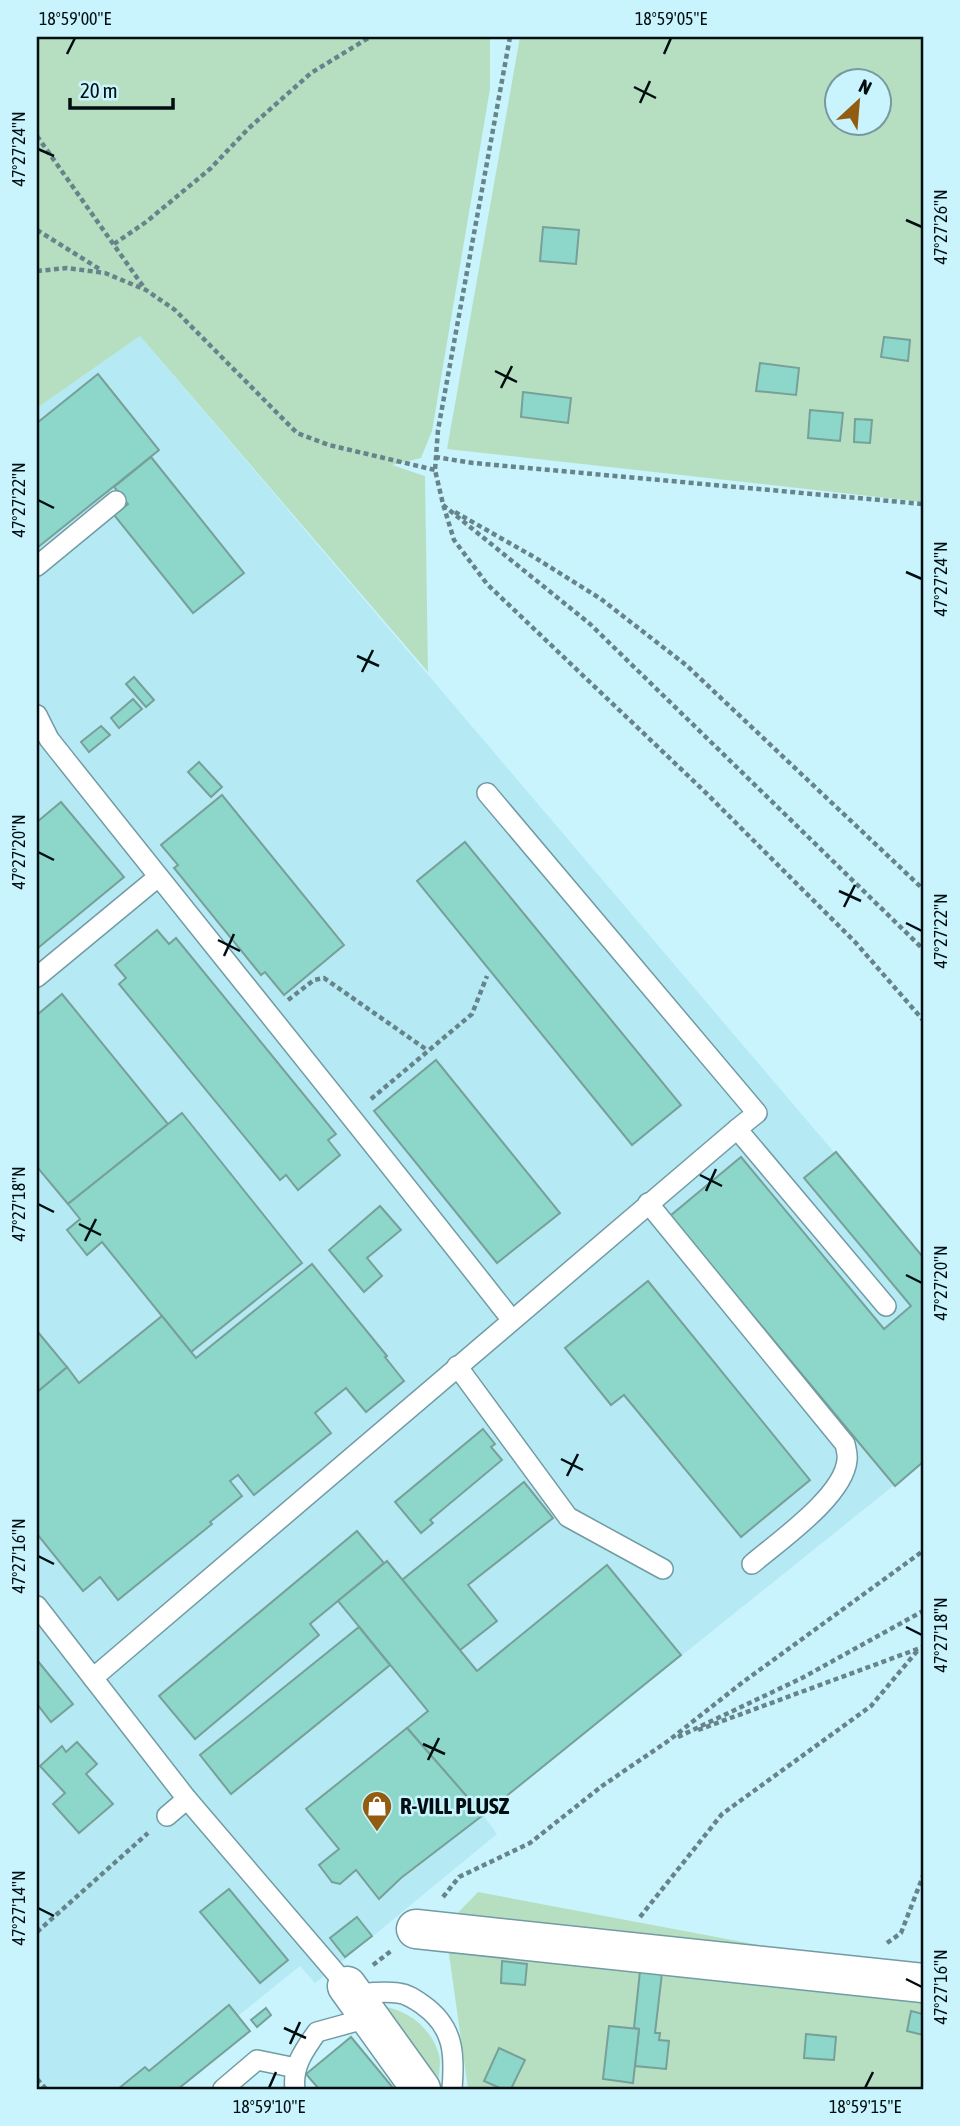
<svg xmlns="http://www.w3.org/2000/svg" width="960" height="2126" font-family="'Asap Condensed',sans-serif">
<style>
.built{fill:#b5eaf5}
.green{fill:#b6dfc2;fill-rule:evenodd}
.building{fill:#8dd6ca;stroke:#77a099;stroke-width:2}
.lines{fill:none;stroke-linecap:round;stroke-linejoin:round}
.lane-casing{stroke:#729ba3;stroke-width:22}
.street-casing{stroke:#729ba3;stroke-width:41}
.path{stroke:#67848a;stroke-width:4.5;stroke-dasharray:5 3.5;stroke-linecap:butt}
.lane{stroke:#fff;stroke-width:19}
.street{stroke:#fff;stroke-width:38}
.ticks{fill:none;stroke:#010e11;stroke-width:2.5}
.labels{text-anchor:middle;stroke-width:5;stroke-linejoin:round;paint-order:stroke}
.poi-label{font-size:23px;font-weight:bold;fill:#010e11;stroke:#c9f4fd;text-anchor:start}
.neatline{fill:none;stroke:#010e11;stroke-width:2.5}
.ticks-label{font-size:18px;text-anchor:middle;fill:#010e11}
</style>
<rect width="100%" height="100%" fill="#c9f4fd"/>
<!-- built -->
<polygon class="built" points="140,336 923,1257 923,1462 483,1815 497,1834 333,1969 315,1983 300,1966 238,2016 250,2031 178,2089 37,2089 37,408"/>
<!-- green -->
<g class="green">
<polygon points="37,37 490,37 490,89 432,431 421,458 392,465 425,476 428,672 140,336 37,408"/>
<path d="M520,37h403v465l-476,-53zM838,80h42v42h-42z"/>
<polygon points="478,1892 923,1976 923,2089 468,2089 445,1926"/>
<path d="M380,2006c27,3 52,22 59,49 2,7 0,16 0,23z"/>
</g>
<!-- building -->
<g class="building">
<polygon points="543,227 579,230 576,264 540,261"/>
<polygon points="884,337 910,340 908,361 881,357"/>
<polygon points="760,363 799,368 796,395 756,391"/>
<polygon points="98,374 159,450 37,548 37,423"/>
<polygon points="523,392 571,398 568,423 521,417"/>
<polygon points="810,410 843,413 840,441 808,438"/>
<polygon points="855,419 872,420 870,443 854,442"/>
<polygon points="151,457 244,573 193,613 114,515 128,504 114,487"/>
<polygon points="134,677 154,700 146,707 126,684"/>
<polygon points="133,699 142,709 119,728 111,718"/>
<polygon points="101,726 110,735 89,752 81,742"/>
<polygon points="199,762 222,787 211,797 188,772"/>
<polygon points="222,795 344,945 284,995 265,972 261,975 174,868 178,865 161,845"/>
<polygon points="61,802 124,877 38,948 37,946 37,822"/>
<polygon points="465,842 681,1105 632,1145 417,881"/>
<polygon points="157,930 169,944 176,938 336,1134 328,1140 340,1155 298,1190 286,1175 280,1180 119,984 126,978 115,965"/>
<polygon points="62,994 168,1124 68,1204 37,1167 37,1015"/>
<polygon points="436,1060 560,1213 497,1263 374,1111"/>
<polygon points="182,1113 302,1263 191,1352 102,1242 87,1255 67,1230 80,1219 68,1204"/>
<polygon points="836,1152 923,1257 923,1462 895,1486 670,1216 741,1157 884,1329 911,1306 804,1178"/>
<polygon points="380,1206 401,1230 367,1258 382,1276 364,1292 329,1250"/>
<polygon points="312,1264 387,1356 385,1357 404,1381 366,1412 346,1388 315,1413 331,1433 254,1495 238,1475 230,1481 242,1496 210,1522 212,1524 118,1600 100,1577 83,1591 37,1534 37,1392 67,1367 79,1383 162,1316 196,1358"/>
<polygon points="648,1281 810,1480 741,1537 624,1395 611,1405 565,1348"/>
<polygon points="37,1331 67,1367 37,1392"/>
<polygon points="483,1429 495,1444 491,1447 502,1460 430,1520 433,1523 421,1533 395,1502"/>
<polygon points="524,1482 553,1518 468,1585 497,1621 460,1650 402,1580"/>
<polygon points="357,1531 384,1563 310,1624 319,1635 195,1739 159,1696"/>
<polygon points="387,1561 477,1671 607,1565 681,1655 483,1815 407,1728 428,1711 338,1601"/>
<polygon points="359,1627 390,1665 231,1794 200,1755"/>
<polygon points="37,1660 73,1704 51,1722 37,1704"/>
<polygon points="407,1728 483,1815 401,1878 379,1899 356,1870 340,1884 332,1882 319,1865 339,1849 306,1809"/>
<polygon points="77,1742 97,1764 86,1774 113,1804 79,1833 53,1804 65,1793 40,1766 62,1746 66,1752"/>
<polygon points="229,1889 288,1960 260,1983 200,1912"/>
<polygon points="357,1917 372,1936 345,1957 330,1938"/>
<polygon points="502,1961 527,1964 525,1985 501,1983"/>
<polygon points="640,1971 662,1973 655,2033 660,2033 659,2040 669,2041 666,2069 635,2066 639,2029 634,2028"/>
<polygon points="229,2005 250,2031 178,2089 118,2089 145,2067 149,2071"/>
<polygon points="266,2008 271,2015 257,2027 251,2020"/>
<polygon points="911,2011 923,2014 923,2035 907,2031"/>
<polygon points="609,2026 639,2029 633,2083 603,2079"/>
<polygon points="806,2034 836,2037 834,2060 804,2058"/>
<polygon points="351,2037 394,2089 319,2089 306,2074"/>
<polygon points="499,2048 525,2060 511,2089 502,2089 484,2081"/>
</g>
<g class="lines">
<!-- lane casing -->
<g class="lane-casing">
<g id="lane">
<polyline points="37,566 116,501"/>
<path d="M37,715l12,24c154,194 310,386 462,580"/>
<polyline points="487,793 757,1113 737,1129"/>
<polyline points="37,977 158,877"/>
<path d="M648,1203l197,241c1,5 3,11 2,16 -3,36 -68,81 -95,104"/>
<polyline points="457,1366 568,1517 663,1569"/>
<polyline points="37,1606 187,1799 347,1986"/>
<polyline points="93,1678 737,1129 886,1306"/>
<polyline points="167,1816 187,1799"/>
<path d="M354,1994c14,-1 30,-3 44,-1 10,1 18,7 25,12 31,22 32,49 29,84"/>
<polyline points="223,2089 257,2060 296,2068"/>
<path d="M295,2089c-3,-22 9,-39 22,-57l51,-14"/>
</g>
</g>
<!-- street casing -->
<g class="street-casing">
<g id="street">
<polyline points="416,1929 923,1983"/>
<polyline points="347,1986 421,2089"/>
</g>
</g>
<!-- path -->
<g class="path">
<polyline points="510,37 438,430 435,470 443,504 454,540 487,584 703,790 856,943 923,1020"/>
<polyline points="37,136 145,289"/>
<polyline points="37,230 101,270"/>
<polyline points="114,244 146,222 210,169 249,128 311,73 370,37"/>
<polyline points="37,271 67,268 105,273 146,290 175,310 297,433 329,445 435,470"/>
<polyline points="435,457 473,463 923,504"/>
<polyline points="443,505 590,624 923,949"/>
<polyline points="455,512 534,557 601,599 686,665 923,889"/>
<polyline points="288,1000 314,980 324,978 427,1050"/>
<polyline points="371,1099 472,1014 487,976"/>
<polyline points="698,1730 923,1647"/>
<polyline points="678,1737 802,1678 923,1611"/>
<polyline points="443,1897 459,1877 530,1843 602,1786 668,1741 743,1682 923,1551"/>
<polyline points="640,1917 722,1814 871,1706 918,1650"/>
<polyline points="37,1932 148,1833"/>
<polyline points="887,1943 901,1933 923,1876"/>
<polyline points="373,1965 391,1951"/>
<polyline points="37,2079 46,2089"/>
</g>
<!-- lane -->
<use href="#lane" class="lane"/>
<!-- street -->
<use href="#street" class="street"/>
</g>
<!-- ticks -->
<path class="ticks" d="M67,54l8,-16M664,54l7,-16M634,87l22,11M640,103l10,-22M38,149l16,7M906,220l16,7M495,371l22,11M501,388l11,-22M38,500l16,8M906,572l16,7M357,656l22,10M362,672l11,-22M38,852l16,8M839,891l22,10M844,907l11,-22M906,923l16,8M218,940l22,11M224,956l10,-22M700,1175l22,11M706,1191l10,-22M38,1204l16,8M79,1224l22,11M85,1241l11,-22M906,1275l16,8M561,1459l22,11M567,1476l11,-22M38,1556l16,8M906,1627l16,8M423,1744l22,10M428,1760l11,-22M38,1908l16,8M906,1979l16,8M284,2028l22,10M290,2044l10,-22M269,2088l7,-16M865,2088l8,-16"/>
<!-- icons -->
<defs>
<g id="shop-pin" transform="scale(1.575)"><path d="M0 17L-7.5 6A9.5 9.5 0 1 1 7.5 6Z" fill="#925d11" stroke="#c9f4fd"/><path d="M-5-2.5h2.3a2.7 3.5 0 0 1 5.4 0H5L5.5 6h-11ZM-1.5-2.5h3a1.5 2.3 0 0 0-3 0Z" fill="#fff"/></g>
</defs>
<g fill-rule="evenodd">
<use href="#shop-pin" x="377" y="1806"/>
</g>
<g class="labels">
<!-- poi labels -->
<g class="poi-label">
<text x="400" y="1814">R-VILL PLUSZ</text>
</g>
</g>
<!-- border -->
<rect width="960" height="2126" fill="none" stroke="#c9f4fd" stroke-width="77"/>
<!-- north arrow -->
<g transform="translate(858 102) rotate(26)"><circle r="33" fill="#c9f4fd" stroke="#79989f" stroke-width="2"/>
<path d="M0-5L12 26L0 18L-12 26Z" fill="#925d11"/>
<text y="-10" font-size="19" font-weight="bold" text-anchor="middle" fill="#010e11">N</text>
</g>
<!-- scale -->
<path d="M70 98v10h103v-10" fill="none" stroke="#010e11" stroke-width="3.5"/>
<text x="80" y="98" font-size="21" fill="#010e11" stroke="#c9f4fd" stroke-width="5" paint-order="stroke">20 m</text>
<rect x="38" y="38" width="884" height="2050" class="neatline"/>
<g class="ticks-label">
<text x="75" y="25">18°59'00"E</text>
<text x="671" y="25">18°59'05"E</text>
<text transform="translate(19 149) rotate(-90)" y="6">47°27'24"N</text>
<text transform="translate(941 227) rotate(-90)" y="6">47°27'26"N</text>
<text transform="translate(19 500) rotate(-90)" y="6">47°27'22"N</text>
<text transform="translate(941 579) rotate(-90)" y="6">47°27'24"N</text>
<text transform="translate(19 852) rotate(-90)" y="6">47°27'20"N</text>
<text transform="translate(941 931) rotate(-90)" y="6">47°27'22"N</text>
<text transform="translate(19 1204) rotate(-90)" y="6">47°27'18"N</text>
<text transform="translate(941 1283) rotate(-90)" y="6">47°27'20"N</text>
<text transform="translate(19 1556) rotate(-90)" y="6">47°27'16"N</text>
<text transform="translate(941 1635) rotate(-90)" y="6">47°27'18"N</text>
<text transform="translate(19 1908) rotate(-90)" y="6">47°27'14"N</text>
<text transform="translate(941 1987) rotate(-90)" y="6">47°27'16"N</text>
<text x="269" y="2113">18°59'10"E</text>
<text x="865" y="2113">18°59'15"E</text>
</g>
</svg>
